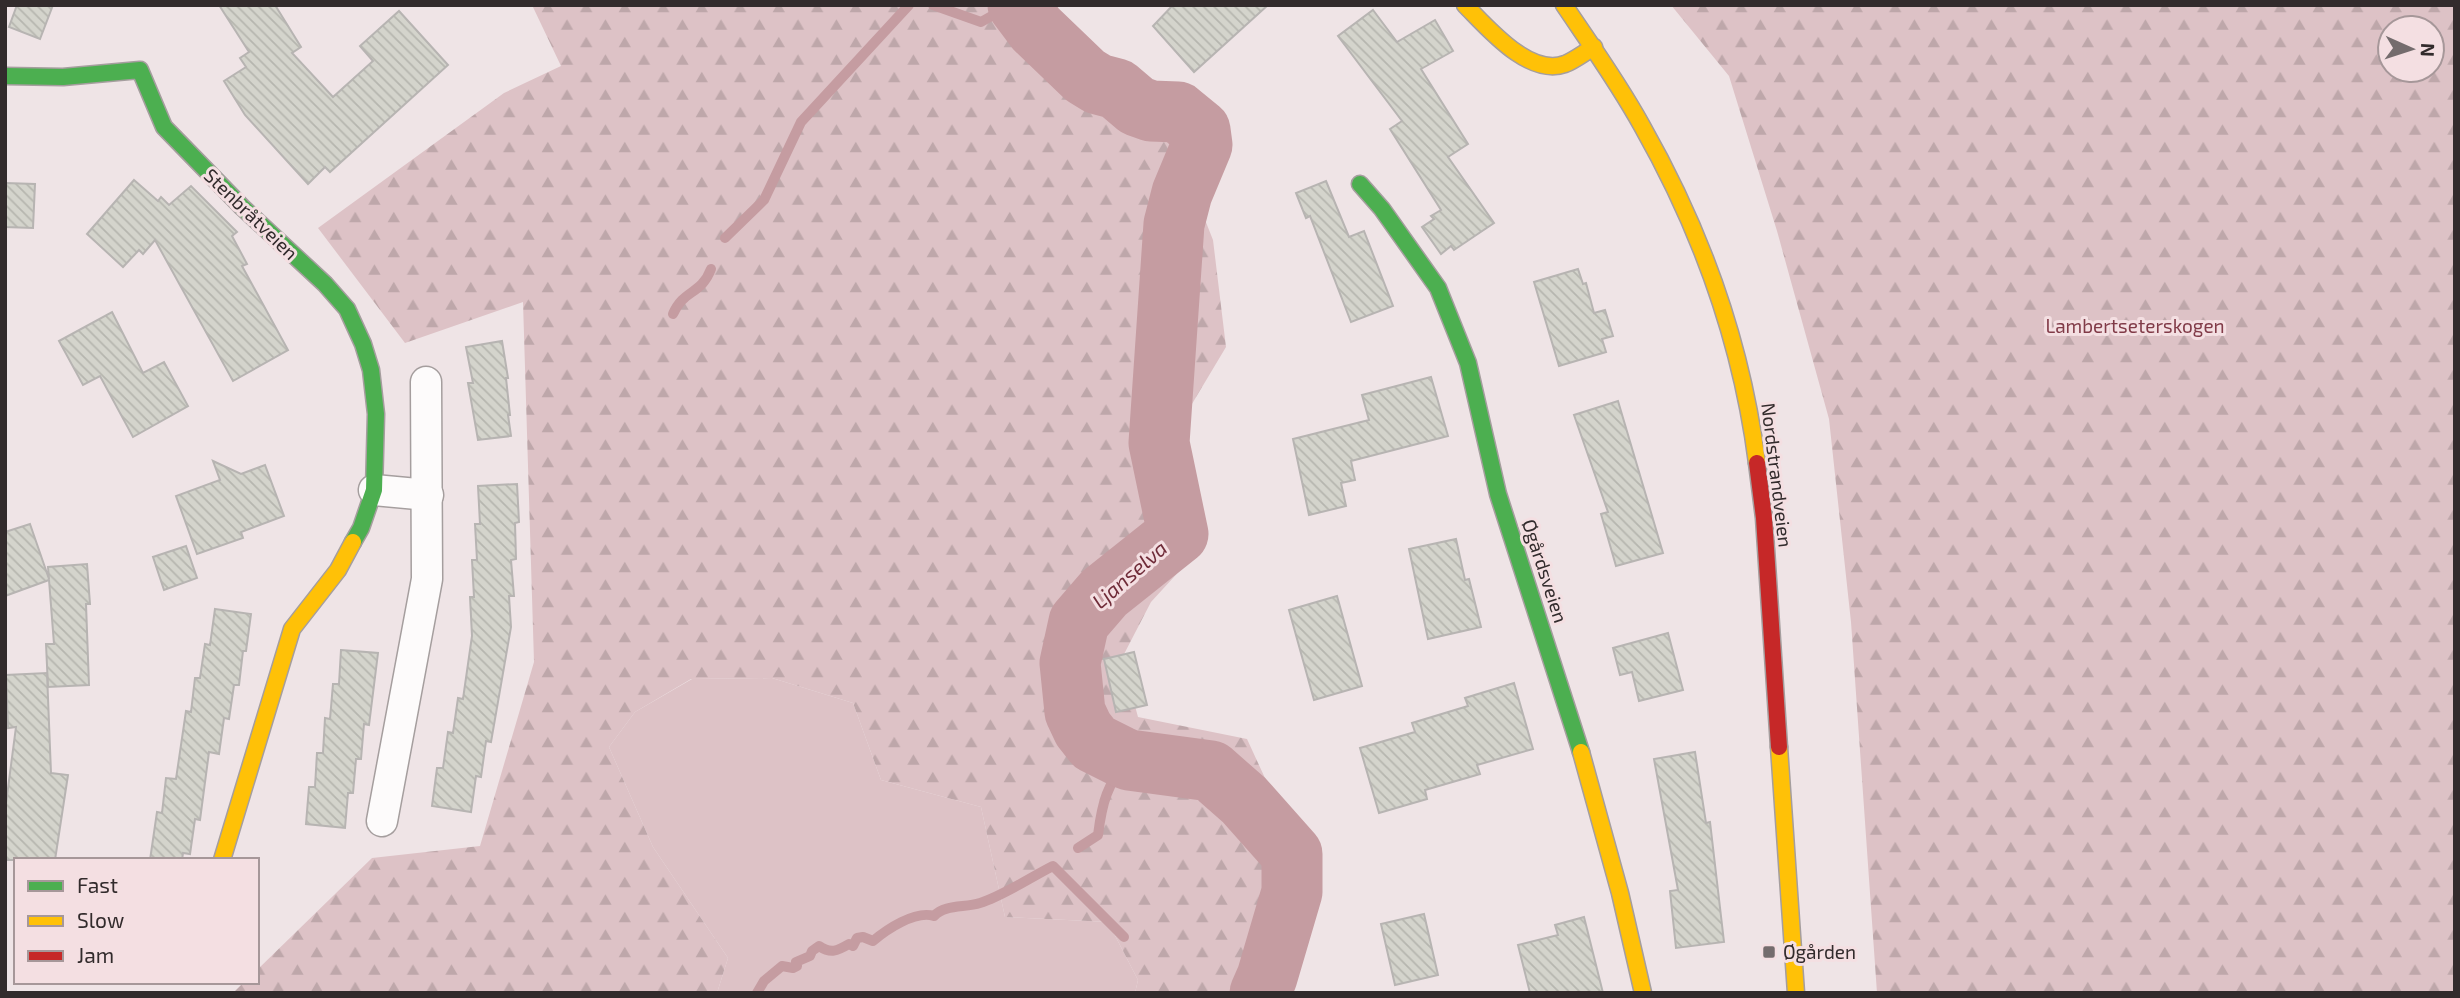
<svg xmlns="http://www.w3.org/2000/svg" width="2460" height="998" font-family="'Exo 2',sans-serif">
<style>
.green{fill:#ddc2c6}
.forest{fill:url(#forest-firs);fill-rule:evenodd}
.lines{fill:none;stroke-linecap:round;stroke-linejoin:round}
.stream{stroke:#c59ca1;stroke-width:10}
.river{stroke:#c59ca1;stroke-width:61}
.building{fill:url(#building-back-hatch);stroke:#b7b4b2;stroke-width:2}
.street-casing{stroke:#a59e9e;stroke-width:33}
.fast-casing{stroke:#a59e9e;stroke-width:19}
.slow-casing{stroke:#a59e9e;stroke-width:19}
.jam-casing{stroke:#a59e9e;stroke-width:19}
.street{stroke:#fdfbfb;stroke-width:30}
.fast{stroke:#4caf50;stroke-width:16}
.slow{stroke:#ffc107;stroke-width:16}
.jam{stroke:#c62828;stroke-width:16}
.poi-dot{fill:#746c6d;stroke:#f4dfe2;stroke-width:2.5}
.labels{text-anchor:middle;stroke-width:6;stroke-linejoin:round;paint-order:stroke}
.street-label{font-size:19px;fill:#322b2c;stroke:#f4dfe2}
.park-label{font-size:19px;fill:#813b48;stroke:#f4dfe2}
.poi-label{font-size:19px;fill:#322b2c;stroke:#f4dfe2;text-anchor:start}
.water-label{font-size:21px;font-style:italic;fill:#702c39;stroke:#f4dfe2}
</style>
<defs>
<pattern id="forest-firs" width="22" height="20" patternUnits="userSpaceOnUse" patternTransform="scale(1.75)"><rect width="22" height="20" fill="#ddc2c6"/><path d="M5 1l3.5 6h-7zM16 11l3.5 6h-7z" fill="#bea7aa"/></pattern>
<pattern id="building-back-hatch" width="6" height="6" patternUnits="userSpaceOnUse" patternTransform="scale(1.75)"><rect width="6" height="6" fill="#d4d4cc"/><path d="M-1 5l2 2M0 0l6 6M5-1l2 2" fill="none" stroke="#b6b6af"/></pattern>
</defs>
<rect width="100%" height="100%" fill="#efe4e6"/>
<!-- green -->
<polygon class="green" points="772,678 853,703 881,780 981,807 1005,917 1108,922 1138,980 1135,993 717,993 728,958 653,847 609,747 635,712 692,679"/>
<!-- forest -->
<g class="forest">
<polygon points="532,5 1037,5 1038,12 1175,144 1213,240 1226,347 1177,429 1195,554 1151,602 1122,658 1138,717 1247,739 1305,865 1250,993 1135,993 1138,980 1108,922 1005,917 981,807 881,780 853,703 772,678 691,679 635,712 609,747 653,847 728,958 717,993 233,993 244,982 257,982 257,970 372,858 480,846 534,662 523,302 405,343 318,228 504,93 561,66"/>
<path d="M1671,5h784v988h-578l-26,-371 -22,-203 -52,-188 -48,-155zM2390,28h42v42h-42z"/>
</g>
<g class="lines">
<!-- stream -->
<g class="stream">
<polyline points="933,5 981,22 1011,5"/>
<polyline points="725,238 764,200 801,122 909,5"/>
<path d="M673,314c11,-25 28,-19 38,-45"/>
<path d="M1078,848l20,-13c4,-32 9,-52 31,-75"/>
<path d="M757,993l7,-12 18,-15 11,2 4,-2 -1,-4 14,-6 2,-5 7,-5c12,8 18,5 30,-2l4,2 4,-8 6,-1 10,4c13,-11 42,-31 61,-25 11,-12 31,-8 46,-13 23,-7 51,-26 73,-37l71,71"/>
</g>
<!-- river -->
<polyline class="river" points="1018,5 1036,29 1085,76 1098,84 1117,89 1137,106 1151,111 1178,112 1200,130 1202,145 1182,193 1174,224 1159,443 1178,534 1104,593 1079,622 1070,663 1075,712 1083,729 1094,743 1120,756 1129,760 1211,771 1244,800 1292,854 1292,892 1267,977 1260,993"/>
</g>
<!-- building -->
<g class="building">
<polygon points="17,5 53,5 40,39 9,27"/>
<polygon points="219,5 275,5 301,47 292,53 333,97 373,61 360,46 399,11 448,65 330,172 325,167 308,184 245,115 224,81 246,67 240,58 249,52"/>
<polygon points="1173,5 1268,5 1194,72 1153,26"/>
<polygon points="1373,10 1397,42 1435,20 1453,51 1421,69 1468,144 1448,157 1494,223 1454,250 1451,246 1441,254 1422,227 1434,219 1431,216 1441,210 1390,129 1402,121 1338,36"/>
<polygon points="134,180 158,201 161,197 169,205 191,186 237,232 232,236 247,264 242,266 288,350 233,381 155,240 143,254 139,250 123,267 87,234"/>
<polygon points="1326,181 1349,237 1364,231 1393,306 1351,322 1310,216 1306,218 1296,193"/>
<polygon points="5,183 35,184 33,228 5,227"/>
<polygon points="1578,269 1583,284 1586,283 1594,313 1605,310 1613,336 1602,339 1606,352 1559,366 1534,282"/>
<polygon points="112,312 143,373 164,362 188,406 133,437 100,376 83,385 59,341"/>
<polygon points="502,341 508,378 506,378 510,415 508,415 511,436 478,440 468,383 473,383 466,347"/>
<polygon points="1431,377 1448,436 1351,461 1355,480 1341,483 1346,506 1309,515 1293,439 1369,420 1362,395"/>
<polygon points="1618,401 1663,553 1616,566 1601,514 1608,512 1574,415"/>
<polygon points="213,461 241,474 265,465 284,516 241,532 243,538 197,554 176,496 220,480"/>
<polygon points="517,484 519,522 515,523 516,559 511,560 514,596 509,596 511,627 491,742 486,741 481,777 476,776 471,812 432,806 437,768 443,768 448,732 453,733 458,698 463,699 472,636 470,597 474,597 472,560 477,560 475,524 480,524 478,486"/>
<polygon points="30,524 49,579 48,567 87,564 90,604 86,604 89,685 48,687 46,644 54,644 49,580 5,596 5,532"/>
<polygon points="1456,539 1465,580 1469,579 1481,627 1428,639 1409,549"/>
<polygon points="186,546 197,578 164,590 153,557"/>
<polygon points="1337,596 1362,686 1314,700 1289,610"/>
<polygon points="215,609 251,614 246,651 243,651 239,685 234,685 229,719 224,718 219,754 209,752 200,820 195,819 190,854 183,853 182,860 150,860 157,812 162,813 166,778 176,779 186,711 191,712 195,678 200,678 205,644 210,645"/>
<polygon points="1668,633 1683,690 1639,701 1632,672 1620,675 1613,648"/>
<polygon points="341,650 378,653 369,725 364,724 361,759 356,759 353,793 348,793 345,828 306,824 309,787 315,787 317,753 323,753 325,718 330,719 333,684 339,684"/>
<polygon points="1134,652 1147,705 1116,712 1104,659"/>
<polygon points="47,673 51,773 68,775 55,860 5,860 5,811 16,727 8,728 6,675"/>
<polygon points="1514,683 1533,749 1477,765 1480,774 1425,790 1427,799 1379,813 1360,748 1415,732 1412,723 1468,706 1465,698"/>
<polygon points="1695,752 1706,823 1710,822 1724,942 1676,948 1670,891 1678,890 1654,759"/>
<polygon points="1424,914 1438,975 1395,985 1381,924"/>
<polygon points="1584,917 1603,993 1530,993 1518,945 1558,935 1555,925"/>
</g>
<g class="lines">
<!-- street casing -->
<g class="street-casing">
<g id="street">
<polyline points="374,490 428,495"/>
<polyline points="382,821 427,579 426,382"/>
</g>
</g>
<!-- fast casing -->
<g class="fast-casing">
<g id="fast">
<polyline points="5,76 63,77 140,70 164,127 242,207 325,284 347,309 363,344 371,370 376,414 374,490 361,528 353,542"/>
<polyline points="1360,184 1382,209 1438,288 1468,363 1498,494 1581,752"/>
</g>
</g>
<!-- slow casing -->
<g class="slow-casing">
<g id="slow">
<path d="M1465,5c23,23 64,72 100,59 10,-4 20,-12 29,-17"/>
<path d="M1564,5c27,40 55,79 78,121 59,104 100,219 115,337"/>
<polyline points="1779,747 1796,993"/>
<polyline points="1581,752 1620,893 1643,993"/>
<polyline points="222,860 292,629 338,570 353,542"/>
</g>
</g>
<!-- jam casing -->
<g class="jam-casing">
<polyline id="jam" points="1757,463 1764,518 1779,747"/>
</g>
<!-- street -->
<use href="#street" class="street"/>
<!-- fast -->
<use href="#fast" class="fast"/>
<!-- slow -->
<use href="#slow" class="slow"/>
<!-- jam -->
<use href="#jam" class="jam"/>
</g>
<!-- markers -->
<rect class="poi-dot" x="1762" y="945" width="14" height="14" rx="3.5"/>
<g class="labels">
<!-- street labels -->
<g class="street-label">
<text transform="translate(251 214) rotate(44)" y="7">Stenbråtveien</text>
<text transform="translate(1777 475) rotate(83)" y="7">Nordstrandveien</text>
<text transform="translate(1545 571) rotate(72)" y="7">Øgårdsveien</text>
</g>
<!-- park labels -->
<g class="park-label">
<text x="2135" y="333">Lambertseterskogen</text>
</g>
<!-- poi labels -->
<g class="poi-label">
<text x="1783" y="959">Øgården</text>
</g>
<!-- water labels -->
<g class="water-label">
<text transform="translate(1130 575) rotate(-41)" y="7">Ljanselva</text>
</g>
</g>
<!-- border -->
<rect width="2460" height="998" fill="none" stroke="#322b2c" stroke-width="14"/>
<!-- legend -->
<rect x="14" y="858" width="245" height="126" fill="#f4dfe2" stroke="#a69799" stroke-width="2"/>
<rect x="28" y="881" width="35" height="10" fill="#4caf50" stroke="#a69799" stroke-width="2"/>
<text x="77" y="893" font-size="21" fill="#322b2c">Fast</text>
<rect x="28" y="916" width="35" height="10" fill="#ffc107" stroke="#a69799" stroke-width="2"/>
<text x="77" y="928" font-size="21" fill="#322b2c">Slow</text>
<rect x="28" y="951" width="35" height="10" fill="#c62828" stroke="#a69799" stroke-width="2"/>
<text x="77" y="963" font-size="21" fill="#322b2c">Jam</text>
<!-- north arrow -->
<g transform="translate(2411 49) rotate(93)"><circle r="33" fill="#f4dfe2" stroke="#a69799" stroke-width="2"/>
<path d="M0-5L12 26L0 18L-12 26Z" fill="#746c6d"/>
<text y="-10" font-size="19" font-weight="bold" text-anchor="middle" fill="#322b2c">N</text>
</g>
</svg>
